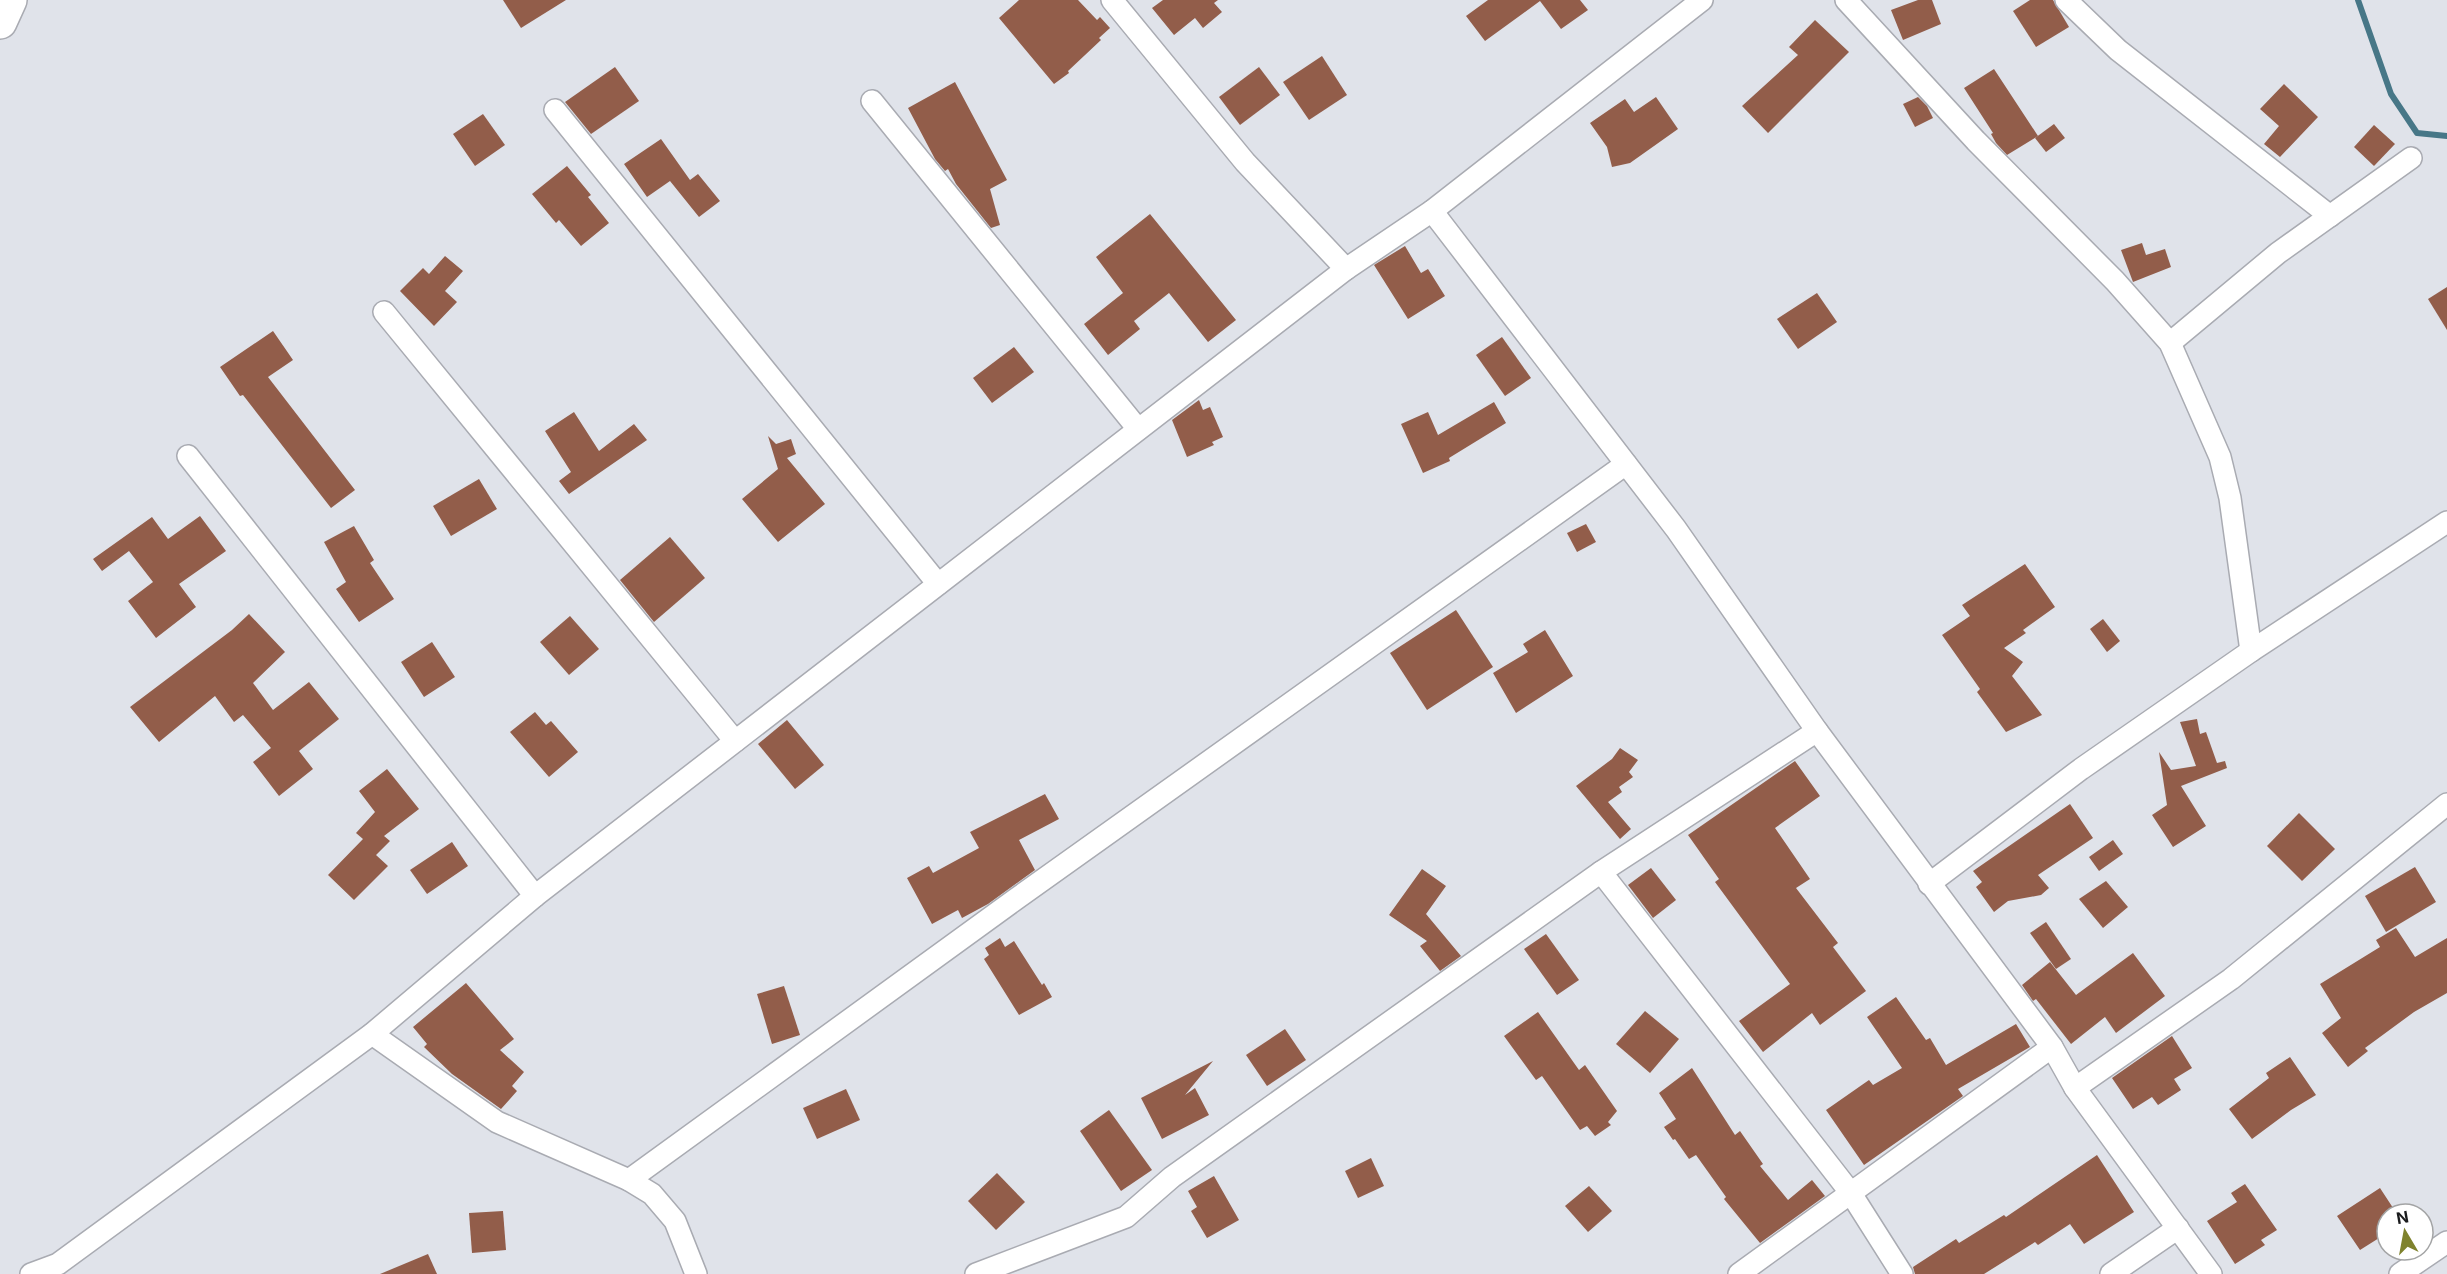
<svg xmlns="http://www.w3.org/2000/svg" width="2447" height="1274" font-family="Inter,sans-serif">
<style>
.lines{fill:none;stroke-linecap:round;stroke-linejoin:round}
.stream{stroke:#477787;stroke-width:6}
.building{fill:#925d4a}
.minor-casing{stroke:#a9abb2;stroke-width:24}
.trunk-casing{stroke:#a9abb2;stroke-width:36}
.minor{stroke:#fff;stroke-width:21}
.trunk{stroke:#fff;stroke-width:33}
</style>
<rect width="100%" height="100%" fill="#e0e3ea"/>
<g class="lines">
<!-- stream -->
<polyline class="stream" points="2358,0 2391,94 2417,133 2447,136"/>
</g>
<!-- building -->
<g class="building">
<polygon points="503,0 566,0 521,28"/>
<polygon points="1019,0 1078,0 1097,20 1100,17 1110,28 1099,38 1101,40 1068,71 1069,73 1054,84 999,18"/>
<polygon points="1163,0 1218,0 1214,3 1222,12 1203,28 1195,18 1174,35 1152,8"/>
<polygon points="1488,0 1580,0 1588,10 1561,29 1540,1 1485,41 1466,16"/>
<polygon points="1918,0 1932,0 1941,24 1903,40 1891,10"/>
<polygon points="2030,0 2053,0 2069,27 2036,47 2013,11"/>
<polygon points="1815,20 1849,52 1768,133 1742,106 1798,55 1789,47"/>
<polygon points="1322,56 1347,95 1309,120 1283,82"/>
<polygon points="615,67 639,101 591,134 565,102"/>
<polygon points="1259,67 1280,95 1240,125 1219,97"/>
<polygon points="1994,69 2038,136 2007,155 1996,143 1991,134 1993,133 1964,88"/>
<polygon points="955,82 1007,180 990,189 1000,225 991,228 956,184 948,169 945,171 935,159 908,108"/>
<polygon points="2284,84 2318,117 2280,157 2264,144 2279,126 2260,109"/>
<polygon points="1656,97 1678,129 1630,163 1612,167 1607,147 1590,123 1625,99 1634,112"/>
<polygon points="1918,97 1927,106 1933,118 1915,127 1903,104"/>
<polygon points="483,114 505,145 475,166 453,134"/>
<polygon points="2054,124 2065,138 2046,152 2035,138"/>
<polygon points="2374,125 2395,144 2374,166 2354,147"/>
<polygon points="661,139 690,180 698,174 720,201 699,217 670,181 647,197 624,164"/>
<polygon points="567,166 591,195 588,197 609,223 581,246 559,220 556,223 532,194"/>
<polygon points="1150,214 1236,320 1208,342 1169,293 1134,321 1140,329 1108,355 1084,324 1123,293 1096,257"/>
<polygon points="2142,243 2146,255 2165,249 2171,267 2133,282 2121,250"/>
<polygon points="1405,246 1421,273 1428,269 1445,296 1408,319 1374,265"/>
<polygon points="445,256 463,271 445,291 457,302 434,326 400,291 423,268 429,274"/>
<polygon points="2447,287 2447,330 2428,299"/>
<polygon points="1817,293 1837,322 1798,349 1777,319"/>
<polygon points="273,331 293,360 268,377 355,490 331,508 243,395 240,396 220,367"/>
<polygon points="1502,337 1531,378 1505,396 1476,355"/>
<polygon points="1014,347 1034,372 992,403 973,378"/>
<polygon points="1199,400 1203,410 1210,407 1223,437 1212,442 1214,445 1187,457 1172,420"/>
<polygon points="1494,402 1506,423 1449,458 1450,461 1423,473 1401,424 1428,412 1438,435"/>
<polygon points="574,412 599,451 634,424 647,440 569,494 559,481 571,472 545,431"/>
<polygon points="768,436 776,444 791,439 796,454 787,458 825,504 778,542 742,499 778,469"/>
<polygon points="479,479 497,509 451,536 433,506"/>
<polygon points="200,516 226,551 179,584 196,607 156,638 128,601 153,582 129,551 102,571 93,559 152,517 168,539"/>
<polygon points="1586,524 1596,542 1577,552 1567,533"/>
<polygon points="354,526 374,560 370,563 394,599 359,622 336,589 346,582 324,542"/>
<polygon points="670,537 705,578 654,622 620,580"/>
<polygon points="2025,564 2055,607 2023,630 2026,633 2004,648 2023,662 2012,676 2042,715 2006,732 1977,692 1980,689 1942,635 1970,616 1962,605"/>
<polygon points="1456,610 1493,667 1427,710 1390,653"/>
<polygon points="249,614 285,652 253,683 273,710 309,682 339,719 299,751 313,769 279,796 253,762 271,748 243,715 234,722 215,696 159,742 130,707 232,630"/>
<polygon points="570,616 599,649 569,675 540,642"/>
<polygon points="2103,619 2120,641 2107,652 2090,629"/>
<polygon points="1545,630 1573,676 1516,713 1493,673 1528,652 1523,644"/>
<polygon points="432,642 455,677 424,697 401,662"/>
<polygon points="535,712 546,725 551,721 578,752 549,777 510,732"/>
<polygon points="2197,719 2200,734 2206,732 2217,763 2225,761 2227,768 2181,786 2206,826 2173,847 2152,815 2167,805 2159,752 2171,770 2196,766 2180,722"/>
<polygon points="787,720 824,765 795,789 758,744"/>
<polygon points="1620,748 1638,760 1629,772 1633,777 1619,787 1622,792 1608,802 1631,829 1620,839 1576,786 1612,759"/>
<polygon points="1795,761 1820,796 1775,828 1810,879 1796,888 1838,943 1833,947 1866,991 1820,1025 1812,1013 1763,1052 1739,1021 1790,984 1715,882 1719,879 1688,835"/>
<polygon points="387,769 419,809 384,836 390,841 376,855 388,866 354,900 328,875 363,839 356,833 375,812 359,791"/>
<polygon points="1045,794 1059,819 1019,840 1035,870 988,904 962,918 958,910 932,924 907,878 929,866 933,873 979,848 970,832"/>
<polygon points="2070,804 2093,838 2038,875 2049,888 2041,895 2008,901 1994,912 1976,887 1982,882 1973,871"/>
<polygon points="2299,813 2335,849 2302,881 2267,846"/>
<polygon points="2113,840 2123,854 2099,871 2089,857"/>
<polygon points="452,842 468,866 427,894 410,870"/>
<polygon points="2415,867 2436,902 2386,932 2365,896"/>
<polygon points="1651,868 1676,900 1653,918 1628,885"/>
<polygon points="1422,869 1446,886 1426,914 1461,956 1440,971 1420,946 1427,941 1389,915"/>
<polygon points="2106,881 2128,907 2103,928 2079,899"/>
<polygon points="2046,922 2071,959 2056,969 2030,933"/>
<polygon points="2396,928 2415,957 2447,938 2447,993 2414,1012 2365,1048 2368,1051 2348,1067 2322,1033 2341,1018 2320,984 2380,947 2376,940"/>
<polygon points="1546,934 1579,980 1557,995 1524,949"/>
<polygon points="1000,938 1005,947 1014,941 1042,985 1044,983 1052,997 1019,1015 984,959 989,955 985,948"/>
<polygon points="2133,953 2165,996 2116,1033 2105,1017 2071,1044 2036,999 2033,1001 2022,985 2050,962 2076,995"/>
<polygon points="466,983 514,1039 500,1050 524,1072 512,1086 517,1091 501,1109 452,1074 424,1047 427,1044 413,1027"/>
<polygon points="784,986 800,1035 772,1044 757,994"/>
<polygon points="1896,997 1926,1040 1930,1038 1946,1065 2016,1024 2030,1047 1958,1089 1963,1096 1864,1165 1826,1110 1869,1080 1873,1085 1902,1068 1867,1017"/>
<polygon points="1645,1011 1679,1039 1650,1073 1616,1044"/>
<polygon points="1538,1012 1579,1070 1585,1065 1617,1111 1608,1122 1611,1125 1595,1136 1587,1126 1580,1130 1542,1076 1536,1080 1504,1036"/>
<polygon points="1285,1029 1306,1060 1267,1086 1246,1055"/>
<polygon points="2172,1036 2192,1068 2174,1079 2181,1090 2158,1105 2152,1097 2133,1109 2112,1078"/>
<polygon points="2290,1057 2316,1095 2291,1110 2252,1139 2229,1109 2269,1078 2266,1073"/>
<polygon points="1213,1061 1185,1095 1195,1088 1209,1115 1162,1139 1141,1098"/>
<polygon points="1692,1068 1735,1135 1740,1131 1763,1164 1760,1166 1788,1200 1812,1180 1825,1196 1760,1243 1724,1199 1726,1197 1696,1155 1689,1159 1675,1139 1673,1140 1664,1127 1676,1119 1659,1093"/>
<polygon points="846,1089 860,1120 817,1139 803,1108"/>
<polygon points="1109,1110 1152,1170 1121,1191 1080,1131"/>
<polygon points="2097,1155 2134,1212 2084,1244 2070,1224 2038,1245 2035,1242 1984,1274 1915,1274 1913,1267 1956,1239 1959,1243 2004,1215 2006,1217"/>
<polygon points="1371,1158 1384,1186 1358,1198 1345,1171"/>
<polygon points="997,1173 1025,1202 996,1230 968,1201"/>
<polygon points="1214,1176 1239,1220 1207,1238 1191,1211 1197,1207 1188,1191"/>
<polygon points="2245,1184 2277,1230 2261,1240 2265,1245 2235,1264 2207,1221 2237,1202 2231,1193"/>
<polygon points="1589,1186 1612,1211 1588,1232 1565,1206"/>
<polygon points="2380,1188 2397,1214 2387,1214 2387,1233 2360,1250 2337,1216"/>
<polygon points="503,1211 506,1250 472,1253 469,1213"/>
<polygon points="428,1254 437,1274 380,1274"/>
</g>
<g class="lines">
<!-- minor casing -->
<g class="minor-casing">
<g id="minor">
<polyline points="1112,0 1245,162 1346,269"/>
<polyline points="1846,0 1976,141 2115,281 2170,343 2220,457 2230,498 2251,651 2081,769 1929,884"/>
<polyline points="2066,0 2118,50 2330,216"/>
<polyline points="872,101 1138,429"/>
<polyline points="555,110 938,584"/>
<polyline points="1432,211 1676,529 1817,731 2052,1047 2075,1088 2211,1274"/>
<polyline points="384,312 735,741"/>
<polyline points="2170,343 2278,253 2411,158"/>
<polyline points="188,456 535,896"/>
<polyline points="2251,651 2447,522"/>
<polyline points="1817,731 1601,872 1850,1192 1902,1274"/>
<polyline points="372,1034 497,1122 629,1180 652,1194 675,1221 696,1274"/>
<polyline points="2075,1088 2231,979 2447,804"/>
<polyline points="629,1180 1016,899 1626,464"/>
<polyline points="31,1274 58,1264 372,1034 535,896 1346,269 1432,211 1702,0"/>
<polyline points="976,1274 1126,1217 1172,1177 1601,872"/>
<polyline points="1739,1274 2052,1047"/>
<polyline points="2111,1274 2178,1228"/>
<polyline points="2400,1274 2447,1242"/>
</g>
</g>
<!-- trunk casing -->
<g class="trunk-casing">
<polyline id="trunk" points="0,22 10,0"/>
</g>
<!-- minor -->
<use href="#minor" class="minor"/>
<!-- trunk -->
<use href="#trunk" class="trunk"/>
</g>
<!-- north arrow -->
<g transform="translate(2405 1232) rotate(350)"><circle r="28" fill="#ffffff" stroke="#a3a4a5" stroke-width="1.5"/>
<path d="M0-4.5L10 22L0 15L-10 22Z" fill="#7f822d"/>
<text y="-9" font-size="16" font-weight="bold" text-anchor="middle" fill="#1a1b1d">N</text>
</g>
</svg>
